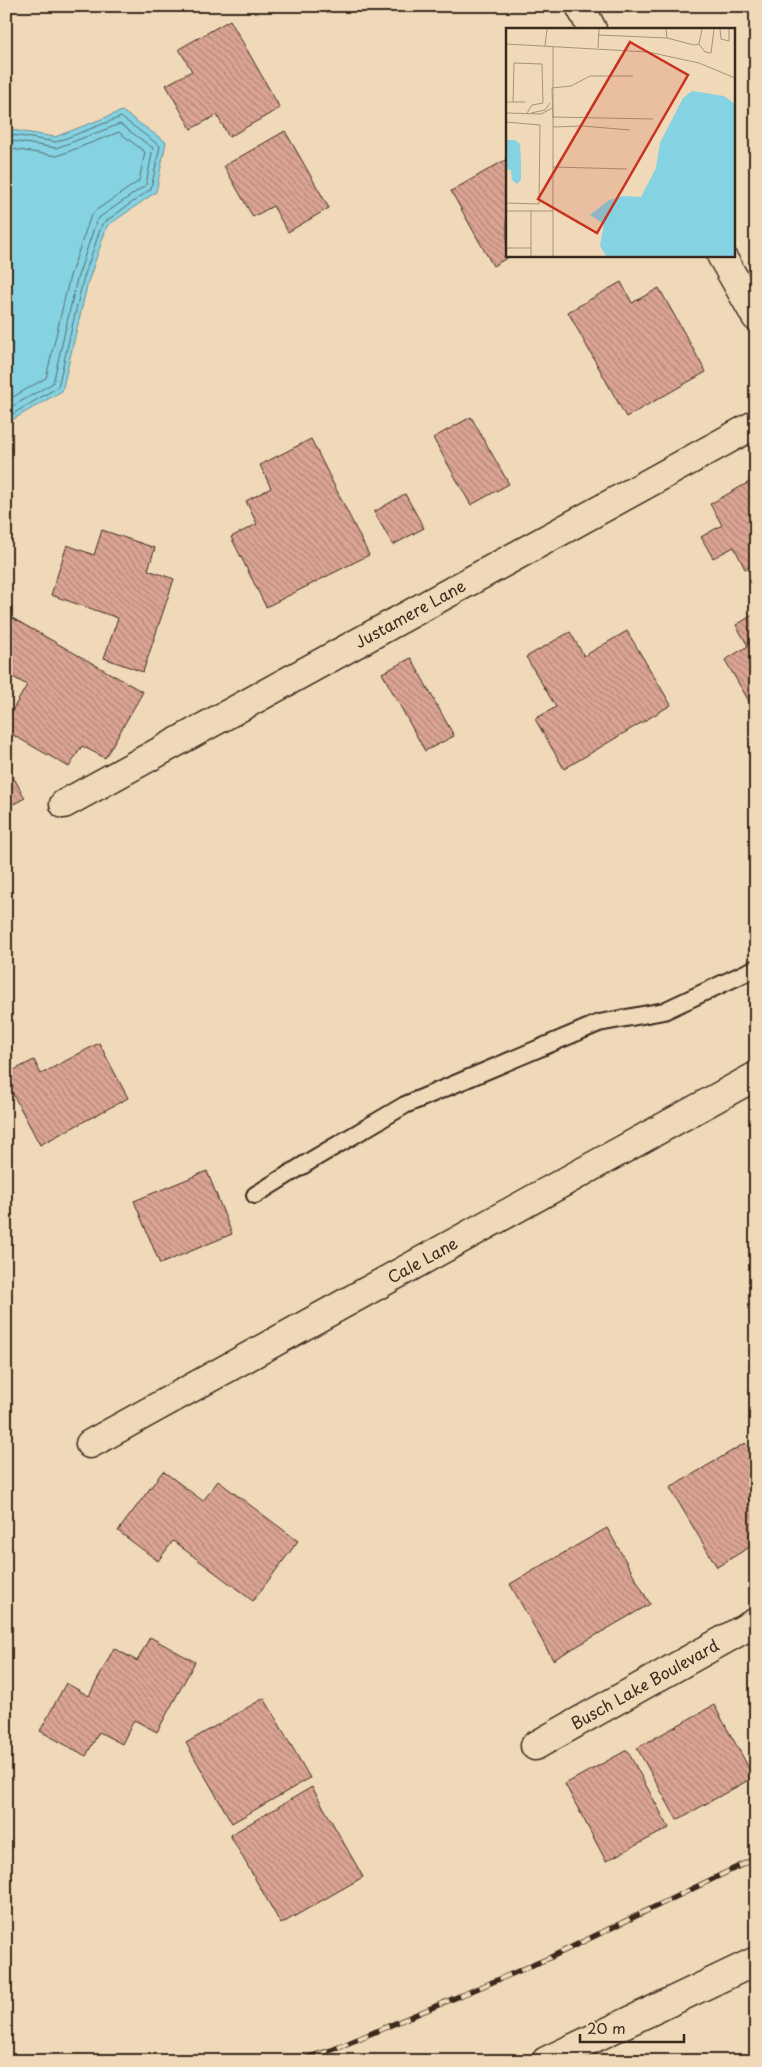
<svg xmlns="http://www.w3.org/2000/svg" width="762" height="2067" font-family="'Playpen Sans',sans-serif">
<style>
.water{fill:#84d2e2;stroke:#678f94}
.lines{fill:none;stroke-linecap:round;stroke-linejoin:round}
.shore{stroke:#586d6c;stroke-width:1}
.building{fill:url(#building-back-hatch);stroke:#3b2a1e}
.service-casing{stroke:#3b2a1e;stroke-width:20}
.minor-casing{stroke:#3b2a1e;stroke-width:31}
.primary-casing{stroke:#3b2a1e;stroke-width:31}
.service{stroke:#efd9b8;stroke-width:16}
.minor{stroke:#efd9b8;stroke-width:28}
.primary{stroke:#efd9b8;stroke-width:28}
.rail-casing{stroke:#3b2a1e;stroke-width:5.5}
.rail{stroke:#efd9b8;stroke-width:4;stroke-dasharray:11;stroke-linecap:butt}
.labels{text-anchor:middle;stroke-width:4;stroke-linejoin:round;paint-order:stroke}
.street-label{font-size:16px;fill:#3b2a1e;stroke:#efd9b8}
.inset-road{fill:none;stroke:#a7937a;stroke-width:1}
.view{fill:#c8321e;fill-opacity:0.15;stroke:#c8321e;stroke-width:2.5}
.inset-edge{fill:none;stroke:#3b2a1e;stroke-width:2.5}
</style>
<defs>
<pattern id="building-back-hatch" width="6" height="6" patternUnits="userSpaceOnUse" patternTransform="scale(1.25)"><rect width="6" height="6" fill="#dba494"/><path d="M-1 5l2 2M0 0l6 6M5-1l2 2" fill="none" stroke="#b38678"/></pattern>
</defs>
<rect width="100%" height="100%" fill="#efd9b8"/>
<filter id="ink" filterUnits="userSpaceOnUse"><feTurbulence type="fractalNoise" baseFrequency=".02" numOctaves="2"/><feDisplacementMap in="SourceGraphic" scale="10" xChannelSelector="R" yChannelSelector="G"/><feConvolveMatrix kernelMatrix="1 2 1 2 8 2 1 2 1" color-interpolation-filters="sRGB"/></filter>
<g filter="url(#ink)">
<!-- water -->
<polygon class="water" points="122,111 166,142 156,192 107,226 88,282 62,391 10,421 6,427 6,129 55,137"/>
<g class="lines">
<!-- shore -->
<g class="shore">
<polyline points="6,134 56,142 121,117 160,146 151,189 102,224 83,280 58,387 6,418"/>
<polyline points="6,140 56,148 120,124 153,148 146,185 100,217 96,222 77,279 53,383 6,410"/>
<polyline points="6,148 57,156 119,132 145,152 139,181 95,211 90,218 70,276 46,378 6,401"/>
</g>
</g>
<!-- building -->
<g class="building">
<polygon points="230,20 280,108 229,137 217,115 191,129 166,85 192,71 179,49"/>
<polygon points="285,131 329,208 288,232 273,206 253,217 224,166"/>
<polygon points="507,159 507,255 512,255 493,266 451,191"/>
<polygon points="621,282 632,303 659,288 706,372 626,417 568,312"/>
<polygon points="471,417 509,484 471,505 433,438"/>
<polygon points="311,439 369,555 266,607 231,537 257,524 246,501 271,488 260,465"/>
<polygon points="751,481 756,490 756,563 745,569 734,547 713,558 701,537 722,525 710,504"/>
<polygon points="405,494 424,528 393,545 374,512"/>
<polygon points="102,530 155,548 148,570 174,579 143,672 104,658 118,618 51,595 67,545 94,555"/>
<polygon points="756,613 756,700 750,703 725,660 748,646 736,625"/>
<polygon points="7,615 143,692 105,758 82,746 69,767 6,731 6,721 27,685 6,673"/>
<polygon points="627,631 671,705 564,769 535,719 556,707 526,657 570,632 584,656"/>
<polygon points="411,658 454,736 425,751 382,673"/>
<polygon points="6,764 25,798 6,808"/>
<polygon points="99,1043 128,1098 40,1145 6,1081 6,1074 34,1060 41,1074"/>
<polygon points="207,1171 232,1234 160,1264 134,1201"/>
<polygon points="745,1443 756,1461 756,1543 717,1567 670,1488"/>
<polygon points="163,1471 203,1501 218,1481 298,1541 253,1601 173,1541 158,1561 118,1531"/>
<polygon points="607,1528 650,1604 553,1660 510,1584"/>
<polygon points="150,1637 195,1662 157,1732 134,1720 122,1744 99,1732 86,1756 40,1731 66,1683 89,1696 114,1648 137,1661"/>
<polygon points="264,1698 310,1778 232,1823 186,1743"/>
<polygon points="714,1705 754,1777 677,1820 637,1748"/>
<polygon points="627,1750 669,1828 606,1861 565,1784"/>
<polygon points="312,1787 363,1877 281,1924 230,1835"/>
</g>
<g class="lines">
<!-- service casing -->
<g class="service-casing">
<polyline id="service" points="255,1195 315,1158 405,1105 599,1023 664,1011 756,968"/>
</g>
<!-- minor casing -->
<g class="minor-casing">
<g id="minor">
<polyline points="580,6 592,29"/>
<polyline points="721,255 756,317"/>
<path id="s1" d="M64,804l692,-380"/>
<path id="s2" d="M90,1444l666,-368"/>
<path id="s3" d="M535,1746l221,-124"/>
</g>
</g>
<!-- primary casing -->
<g class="primary-casing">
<polyline id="primary" points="546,2061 756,1961"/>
</g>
<!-- service -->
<use href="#service" class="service"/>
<!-- minor -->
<use href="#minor" class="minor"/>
<!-- primary -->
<use href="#primary" class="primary"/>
<!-- rail casing -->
<g class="rail-casing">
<polyline id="rail" points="296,2061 332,2050 547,1959 756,1858"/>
</g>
<!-- rail -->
<use href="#rail" class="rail"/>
</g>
</g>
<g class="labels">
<!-- street labels -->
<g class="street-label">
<text dy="6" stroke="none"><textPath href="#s1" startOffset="395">Justamere Lane</textPath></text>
<text dy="6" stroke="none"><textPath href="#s2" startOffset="380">Cale Lane</textPath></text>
<text dy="6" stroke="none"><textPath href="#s3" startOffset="126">Busch Lake Boulevard</textPath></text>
</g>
</g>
<!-- overview -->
<g transform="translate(506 28)">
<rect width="229" height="229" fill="#efd9b8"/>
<path d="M186,63l32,5 11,8v152h-129l-6,-10 4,-22 -14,-9 19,-15 14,-4 18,1 15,-29 4,-25 23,-45zM9,112l5,4 1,18v18l-4,4 -5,-4 -1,-10 -5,-1v-29z" fill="#84d2e2"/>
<path class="inset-road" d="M160,1l1,9 27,7 5,-1 3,-15M214,1l1,10 8,2v-12M93,7l68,3M0,16l142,8 51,11 36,15M193,16l6,8 6,1 3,-24M39,18l2,-17M47,18v210M92,20l1,-19M46,60l19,-2 19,-10h43M46,60l1,30M0,74h19M7,74l1,-39 28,1 1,39 -11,2 -5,8M0,85l35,1 13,-7M25,85l14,-3 5,-7M47,89l100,2M0,94l34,3 -1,79 -33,-1M47,99l29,-1 48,4M47,139l74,2M0,183h47M25,183v37M0,220h25v8"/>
<path class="view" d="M124,14l58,33 -91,158 -59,-34z"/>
<rect width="229" height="229" class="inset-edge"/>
</g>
<!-- margin -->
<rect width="762" height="2067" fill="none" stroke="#efd9b8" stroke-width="25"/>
<rect x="12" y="12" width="737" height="2042" fill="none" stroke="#3b2a1e" stroke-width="2" filter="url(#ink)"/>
<!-- scale -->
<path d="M580 2034v8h104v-8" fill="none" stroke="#3b2a1e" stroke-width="2.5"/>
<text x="587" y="2034" font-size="15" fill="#3b2a1e" stroke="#efd9b8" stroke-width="4" paint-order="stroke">20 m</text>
</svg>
